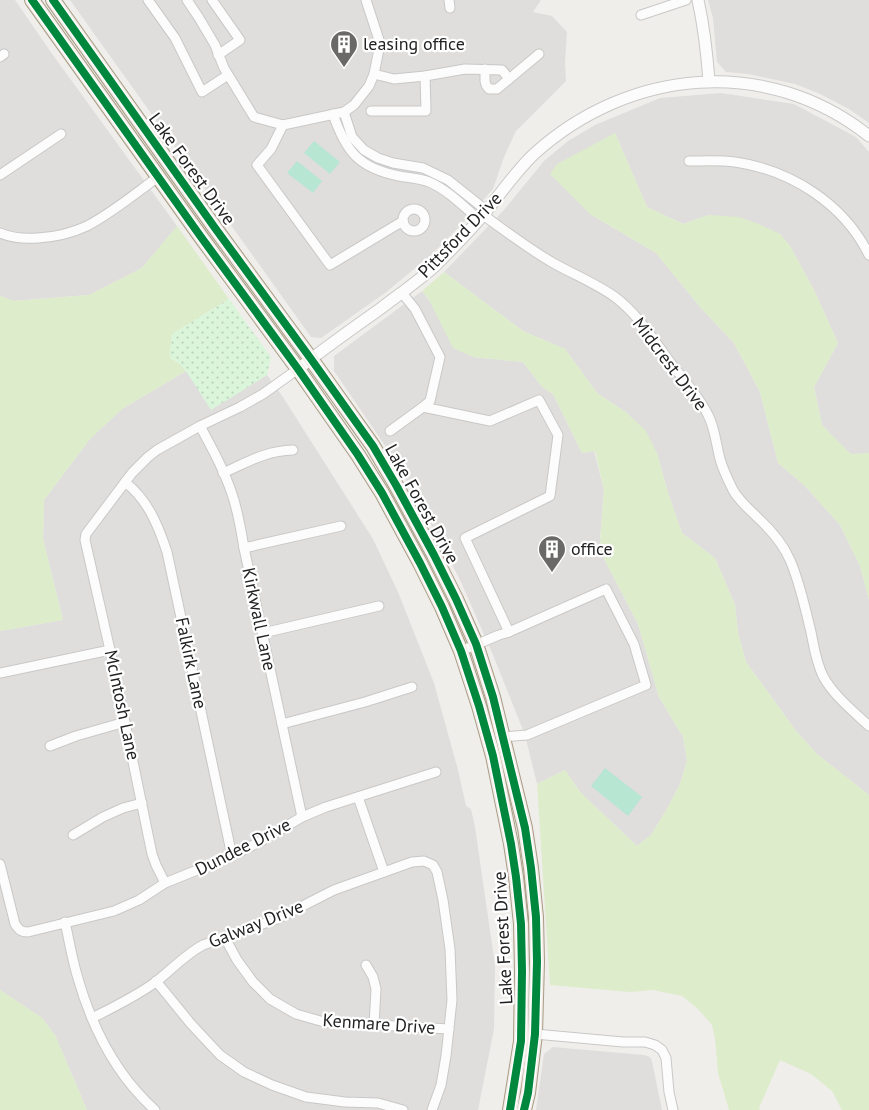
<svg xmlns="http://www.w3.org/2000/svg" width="869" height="1110" font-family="'PT Sans',sans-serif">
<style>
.residential{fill:#dfdedc}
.grass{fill:#ddeccb}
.park{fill:url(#park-dots)}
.pitch{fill:#b7e6d2}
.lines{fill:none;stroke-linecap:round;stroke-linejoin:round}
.minor-casing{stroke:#c9c8c7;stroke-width:11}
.tertiary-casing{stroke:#c9c8c7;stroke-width:13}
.primary-casing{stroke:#a79c86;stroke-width:16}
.minor{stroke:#fdfcfc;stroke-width:9}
.tertiary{stroke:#fdfcfc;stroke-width:11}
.primary{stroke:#f3ede7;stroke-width:14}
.cycleway-casing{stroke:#fff;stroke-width:11}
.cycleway{stroke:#00873e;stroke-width:8}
.labels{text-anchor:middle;stroke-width:4.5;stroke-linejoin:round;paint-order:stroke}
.poi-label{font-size:18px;fill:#222;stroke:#fff;text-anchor:start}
.street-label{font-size:18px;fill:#222;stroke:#fff}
</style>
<defs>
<pattern id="park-dots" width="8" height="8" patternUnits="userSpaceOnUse" patternTransform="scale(1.25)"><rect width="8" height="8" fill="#daf5da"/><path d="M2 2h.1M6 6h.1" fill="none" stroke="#bbd2bb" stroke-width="1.8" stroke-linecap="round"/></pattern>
</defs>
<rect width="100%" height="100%" fill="#f0eeeb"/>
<!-- residential -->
<g class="residential">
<polygon points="0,0 15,0 50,51 177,226 142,268 89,295 13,301 0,296"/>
<polygon points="70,0 541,0 533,12 552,16 567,32 565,63 566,81 516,131 504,157 493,189 465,221 430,256 385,293 321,338 311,337"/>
<polygon points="708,0 869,0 869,123 849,109 818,93 795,84 748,74 726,72 717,62 713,18"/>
<polygon points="721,93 794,104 856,137 869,152 869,453 851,455 822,425 814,387 838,343 814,290 790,246 780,234 709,215 683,224 647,207 615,133 590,214 656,253 700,307 734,343 760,392 778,463 804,485 840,525 860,566 869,600 869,795 818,755 796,731 746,662 738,633 735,605 715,558 682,533 668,493 657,453 627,413 597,393 565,349 523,331 444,272 504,210 544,161 568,141 595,125 660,98"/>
<polygon points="422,291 473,357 523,362 542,387 553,394 582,453 594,451 604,490 600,540 602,555 638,624 659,697 683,737 687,761 680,784 667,809 651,835 637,846 580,792 565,770 537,784 525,735 493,655 461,582 438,537 395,460 334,371 334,356"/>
<polygon points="186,371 211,409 267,375 281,394 373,539 398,592 434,683 458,770 466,806 471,809 475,827 495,965 494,1029 478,1110 87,1110 55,1035 42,1018 0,990 0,631 63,620 43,539 44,500 90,439 122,409"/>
<polygon points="553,1047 644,1055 650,1057 652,1061 662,1110 536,1110 544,1054"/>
</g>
<!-- grass -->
<g class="grass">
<polygon points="615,133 647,207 683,224 709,215 739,217 761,225 780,234 790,246 814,290 838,343 814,387 822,425 851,454 869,453 869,600 860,566 840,525 804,485 778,463 760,392 734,343 700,307 656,253 590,214 550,174 557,164"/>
<path d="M177,226l52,73 -57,35c0,9 -3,15 -2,24l10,6 6,7 -64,38 -32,30 -46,61 -1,39 20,81 -63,11v-335l14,5 75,-6 53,-27z"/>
<polygon points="444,272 523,331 565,349 597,393 627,413 646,431 657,453 668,493 682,533 715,558 735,605 738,633 746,662 796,731 818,755 869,795 869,1110 842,1110 832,1091 811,1074 780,1060 759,1108 760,1110 729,1110 718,1073 715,1039 712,1025 698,1009 682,996 653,990 630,992 550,985 537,784 565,770 580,792 637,846 651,835 667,809 680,784 687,761 683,737 659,697 638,624 602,555 600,540 604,490 595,451 582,453 553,394 542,387 523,362 473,357 453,348 428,298 422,291"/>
<polygon points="0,990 42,1018 55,1035 87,1110 0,1110"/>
</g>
<!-- park -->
<path class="park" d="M229,299l42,58 -4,18 -56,35 -25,-39 -6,-7 -10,-6c-1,-9 2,-15 2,-24z"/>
<!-- pitch -->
<g class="pitch">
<polygon points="314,141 340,162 330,174 304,153"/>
<polygon points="297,161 322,181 313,193 287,173"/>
<polygon points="605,768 642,797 628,816 591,786"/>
</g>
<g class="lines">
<!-- minor casing -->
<g class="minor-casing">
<g id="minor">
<polyline points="148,0 175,38 202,92 228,75"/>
<polyline points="187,0 199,18 215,45 224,68 254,117 283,125 344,112 354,105 369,86 374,74 379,49 379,40 366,0"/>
<polyline points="212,0 240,40 218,55"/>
<polyline points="449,0 450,8"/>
<polyline points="641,15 686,0"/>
<polyline points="0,57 4,54"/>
<polyline points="485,69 485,81 486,85 489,89 497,89 539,54"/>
<polyline points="374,74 394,79 425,76 465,69 502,70 509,79"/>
<polyline points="371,111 426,111 425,76"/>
<polyline points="344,112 352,137 364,150 378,158 393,163 423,168 448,180 482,207 483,215"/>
<path d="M333,114c13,38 26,54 66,62 10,2 20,2 30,6 17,7 32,22 46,34l8,-1"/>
<polyline points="283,125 271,149 257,165 330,265 403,221"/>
<path d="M689,161c15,0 31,-1 46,1 56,8 109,42 134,93"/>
<polyline points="0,175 61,134"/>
<circle cx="414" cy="220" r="11"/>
<path d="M483,215c24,17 47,35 72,49 20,11 42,20 60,33 24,18 40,45 58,69 12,15 26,31 35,49 7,13 8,29 12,44 3,11 8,21 13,31 6,11 16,19 25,28 13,12 25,26 32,42 10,23 15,48 21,72 3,15 5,30 12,44 10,19 30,35 46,50"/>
<path d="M0,233c12,5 25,6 38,5 17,-1 34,-5 49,-12 25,-13 49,-33 71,-49"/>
<polyline points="402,293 415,309 440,357 430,401 423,407 490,421 539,400 558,435 550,496 465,538 509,632"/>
<path d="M200,426c12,22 24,44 32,68 6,17 9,36 12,54l58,269"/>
<polyline points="390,431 423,407"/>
<path d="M223,473c25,-11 42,-22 70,-23"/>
<path d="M125,482c23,18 33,43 42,70l65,304"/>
<polyline points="244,548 341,526"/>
<polyline points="263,633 379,606"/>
<polyline points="461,651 499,635 509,632 606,589 634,644 646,685 527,735 503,737"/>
<polyline points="0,673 110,650"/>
<polyline points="282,724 365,702 412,687"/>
<polyline points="50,746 76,736 125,722"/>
<polyline points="358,797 384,872"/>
<polyline points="73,835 103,817 123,808 142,803"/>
<path d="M0,864l15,60c4,6 6,8 13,8l86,-21 25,-11 26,-17 67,-27 29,-15 41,-24 24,-10 110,-35"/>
<polyline points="165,883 156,865 152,854 110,650 85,540 86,534 132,473 148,457 157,450 200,426 240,407 263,394 298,369"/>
<path d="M65,922c4,18 7,36 12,53 14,50 39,100 78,135"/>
<polyline points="225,938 237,960 253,982 270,999 296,1014 324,1022 449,1029"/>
<polyline points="366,965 373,977 376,989 374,1025"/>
<polyline points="156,981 191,1024 220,1055 244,1072 272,1085 306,1097 345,1102 378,1103 403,1110"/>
<path d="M92,1018c22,-11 45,-22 65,-37 15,-12 29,-27 46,-36l74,-26 57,-29 78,-28 12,-1 9,4 4,7 6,28 7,49 2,51 -6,56 -5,29 -9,25"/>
<polyline points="535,1034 623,1042 645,1042 655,1045 662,1050 666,1058 669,1092 673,1110"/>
</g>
</g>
<!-- tertiary casing -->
<g class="tertiary-casing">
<g id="tertiary">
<path d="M698,0c6,27 9,54 11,81"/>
<path d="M298,369c27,-21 55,-41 82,-60 18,-14 37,-27 54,-42 17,-17 34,-34 49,-52 17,-20 32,-43 51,-61 95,-86 233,-99 335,-18"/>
</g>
</g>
<!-- primary casing -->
<g class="primary-casing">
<g id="primary">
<polyline points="32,0 201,237 298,369 358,455 382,493 420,563 442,607 461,651 479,706 493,756 511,844 516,877 521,924 522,971 521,1041 510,1110"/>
<polyline points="53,0 215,228 311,359 373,446 396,485 434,555 456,599 476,644 493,697 525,828 531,868 536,917 537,962 535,1034 528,1093 524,1110"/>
</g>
</g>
<!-- minor -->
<use href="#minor" class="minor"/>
<!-- tertiary -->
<use href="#tertiary" class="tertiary"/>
<!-- primary -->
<use href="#primary" class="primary"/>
<!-- cycleway casing -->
<g class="cycleway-casing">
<g id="cycleway">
<polyline points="32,0 201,237 298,369 358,455 382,493 420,563 442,607 461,651 479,706 493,756 511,844 516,877 521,924 522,971 521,1041 510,1110"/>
<polyline points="53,0 215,228 311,359 373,446 396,485 434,555 456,599 476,644 493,697 525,828 531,868 536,917 537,962 535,1034 528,1093 524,1110"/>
</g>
</g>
<!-- cycleway -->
<use href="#cycleway" class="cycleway"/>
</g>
<!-- icons -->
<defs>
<g id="building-pin" transform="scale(1.4375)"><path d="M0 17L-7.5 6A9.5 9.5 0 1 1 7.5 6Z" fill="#6a6968" stroke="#fff"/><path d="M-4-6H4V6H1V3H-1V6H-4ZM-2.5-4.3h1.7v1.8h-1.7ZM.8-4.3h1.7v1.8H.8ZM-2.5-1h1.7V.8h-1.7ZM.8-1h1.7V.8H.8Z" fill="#fff"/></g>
</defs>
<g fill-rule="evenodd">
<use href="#building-pin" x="344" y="44"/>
<use href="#building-pin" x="552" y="549"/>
</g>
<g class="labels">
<!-- poi labels -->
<g class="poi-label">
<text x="363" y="50">leasing office</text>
<text x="571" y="555">office</text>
</g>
<!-- street labels -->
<g class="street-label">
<text transform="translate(192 169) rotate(54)" y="6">Lake Forest Drive</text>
<text transform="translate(460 235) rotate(-46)" y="6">Pittsford Drive</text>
<text transform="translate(670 364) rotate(53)" y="6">Midcrest Drive</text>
<text transform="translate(422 504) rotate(61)" y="6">Lake Forest Drive</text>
<text transform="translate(259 619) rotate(78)" y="6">Kirkwall Lane</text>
<text transform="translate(191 663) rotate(78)" y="6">Falkirk Lane</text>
<text transform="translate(122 705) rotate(78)" y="6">McIntosh Lane</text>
<text transform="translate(243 847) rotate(-27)" y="6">Dundee Drive</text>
<text transform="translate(256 924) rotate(-22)" y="6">Galway Drive</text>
<text transform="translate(503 938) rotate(-93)" y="6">Lake Forest Drive</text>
<text transform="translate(379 1024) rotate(4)" y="6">Kenmare Drive</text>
</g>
</g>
</svg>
